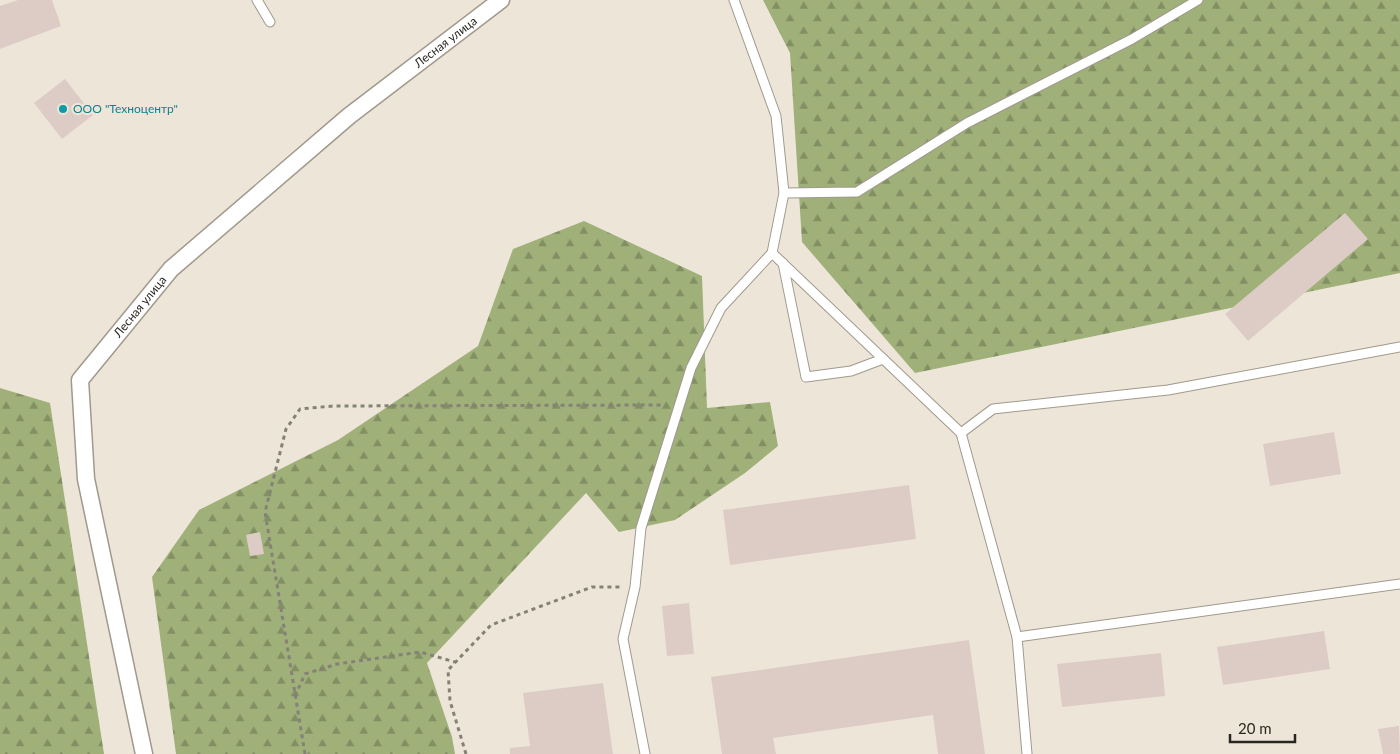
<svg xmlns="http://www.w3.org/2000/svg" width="1400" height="754" font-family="Lato,sans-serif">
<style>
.forest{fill:url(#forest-firs)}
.building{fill:#ddccc6}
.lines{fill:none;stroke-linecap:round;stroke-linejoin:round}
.service-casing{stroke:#a0998c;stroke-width:11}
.minor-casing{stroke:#a0998c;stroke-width:19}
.path{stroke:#868178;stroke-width:3;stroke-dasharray:4 4;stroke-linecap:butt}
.service{stroke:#fff;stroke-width:9}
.minor{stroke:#fff;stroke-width:16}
.culture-dot{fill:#0f9aa8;stroke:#ede6d8;stroke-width:2}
.labels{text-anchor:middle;stroke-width:4.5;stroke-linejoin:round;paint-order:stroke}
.street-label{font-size:12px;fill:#292621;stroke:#ede6d8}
.culture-label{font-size:12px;fill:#0d838f;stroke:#ede6d8;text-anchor:start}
</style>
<defs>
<pattern id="forest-firs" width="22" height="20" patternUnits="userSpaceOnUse" patternTransform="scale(1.25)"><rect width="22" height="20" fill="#9fb079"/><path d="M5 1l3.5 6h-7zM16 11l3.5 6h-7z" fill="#828f63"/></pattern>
</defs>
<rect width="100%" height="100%" fill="#ede6d8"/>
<!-- forest -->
<g class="forest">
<polygon points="763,0 1400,0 1400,273 915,373 802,242 790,53"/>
<polygon points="584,221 702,276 707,408 770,402 778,446 745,473 675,520 619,532 586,493 427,663 452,737 455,754 176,754 152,577 199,510 338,440 478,346 513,249"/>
<polygon points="0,388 50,403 104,754 0,754"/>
</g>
<!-- building -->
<g class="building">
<polygon points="18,0 52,0 61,26 0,49 0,6"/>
<polygon points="65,79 93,115 62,139 34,103"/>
<polygon points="1345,213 1368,239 1248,341 1225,314"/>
<polygon points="1334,432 1341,474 1270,486 1263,444"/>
<polygon points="909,485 916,539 730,565 723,510"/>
<polygon points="260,532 264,554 250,556 246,535"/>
<polygon points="689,603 694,654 667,656 662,606"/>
<polygon points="1324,631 1330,669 1223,685 1217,647"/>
<polygon points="969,640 985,754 938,754 933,715 773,738 776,754 722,754 711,677"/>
<polygon points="1161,653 1165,696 1062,707 1057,664"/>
<polygon points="603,683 613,754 510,754 510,748 530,746 523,693"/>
<polygon points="1399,726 1400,754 1383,754 1378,729"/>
</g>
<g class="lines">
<!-- service casing -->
<g class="service-casing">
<g id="service">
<polyline points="257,0 270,22"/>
<polyline points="734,0 776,116 784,193 772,253 961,433 1017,637 1027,754"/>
<polyline points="784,193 857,192 967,123 1132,39 1198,0"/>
<polyline points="783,263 806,377 851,371 883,359"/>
<polyline points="961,433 993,409 1168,390 1400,347"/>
<polyline points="1017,637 1400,584"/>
<polyline points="645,754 623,639 635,587 641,528 691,368 721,308 772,253"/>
</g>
</g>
<!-- minor casing -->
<g class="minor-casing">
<g id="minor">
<path id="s1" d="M144,754l-58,-275 -6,-99 91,-111 178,-153 152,-116"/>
</g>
</g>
<!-- path -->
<g class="path">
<polyline points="295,696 305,674 337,664 420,652 455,662"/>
<polyline points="305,754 265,512 286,429 300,409 333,406 663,405"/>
<polyline points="466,754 450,701 448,670 491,625 592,587 622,587"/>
</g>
<!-- service -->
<use href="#service" class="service"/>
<!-- minor -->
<use href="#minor" class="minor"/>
</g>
<!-- markers -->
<circle class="culture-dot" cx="63" cy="109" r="5"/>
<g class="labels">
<!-- street labels -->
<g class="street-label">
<text dy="4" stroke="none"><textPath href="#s1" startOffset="880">Лесная улица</textPath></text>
<text dy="4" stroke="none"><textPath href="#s1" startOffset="475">Лесная улица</textPath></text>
</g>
<!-- culture labels -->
<g class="culture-label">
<text x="73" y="113">ООО "Техноцентр"</text>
</g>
</g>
<!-- scale -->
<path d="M1230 734v8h65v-8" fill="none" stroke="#292621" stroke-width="2.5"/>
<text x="1238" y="734" font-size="15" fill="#292621" stroke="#ede6d8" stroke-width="4" paint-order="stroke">20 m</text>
</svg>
